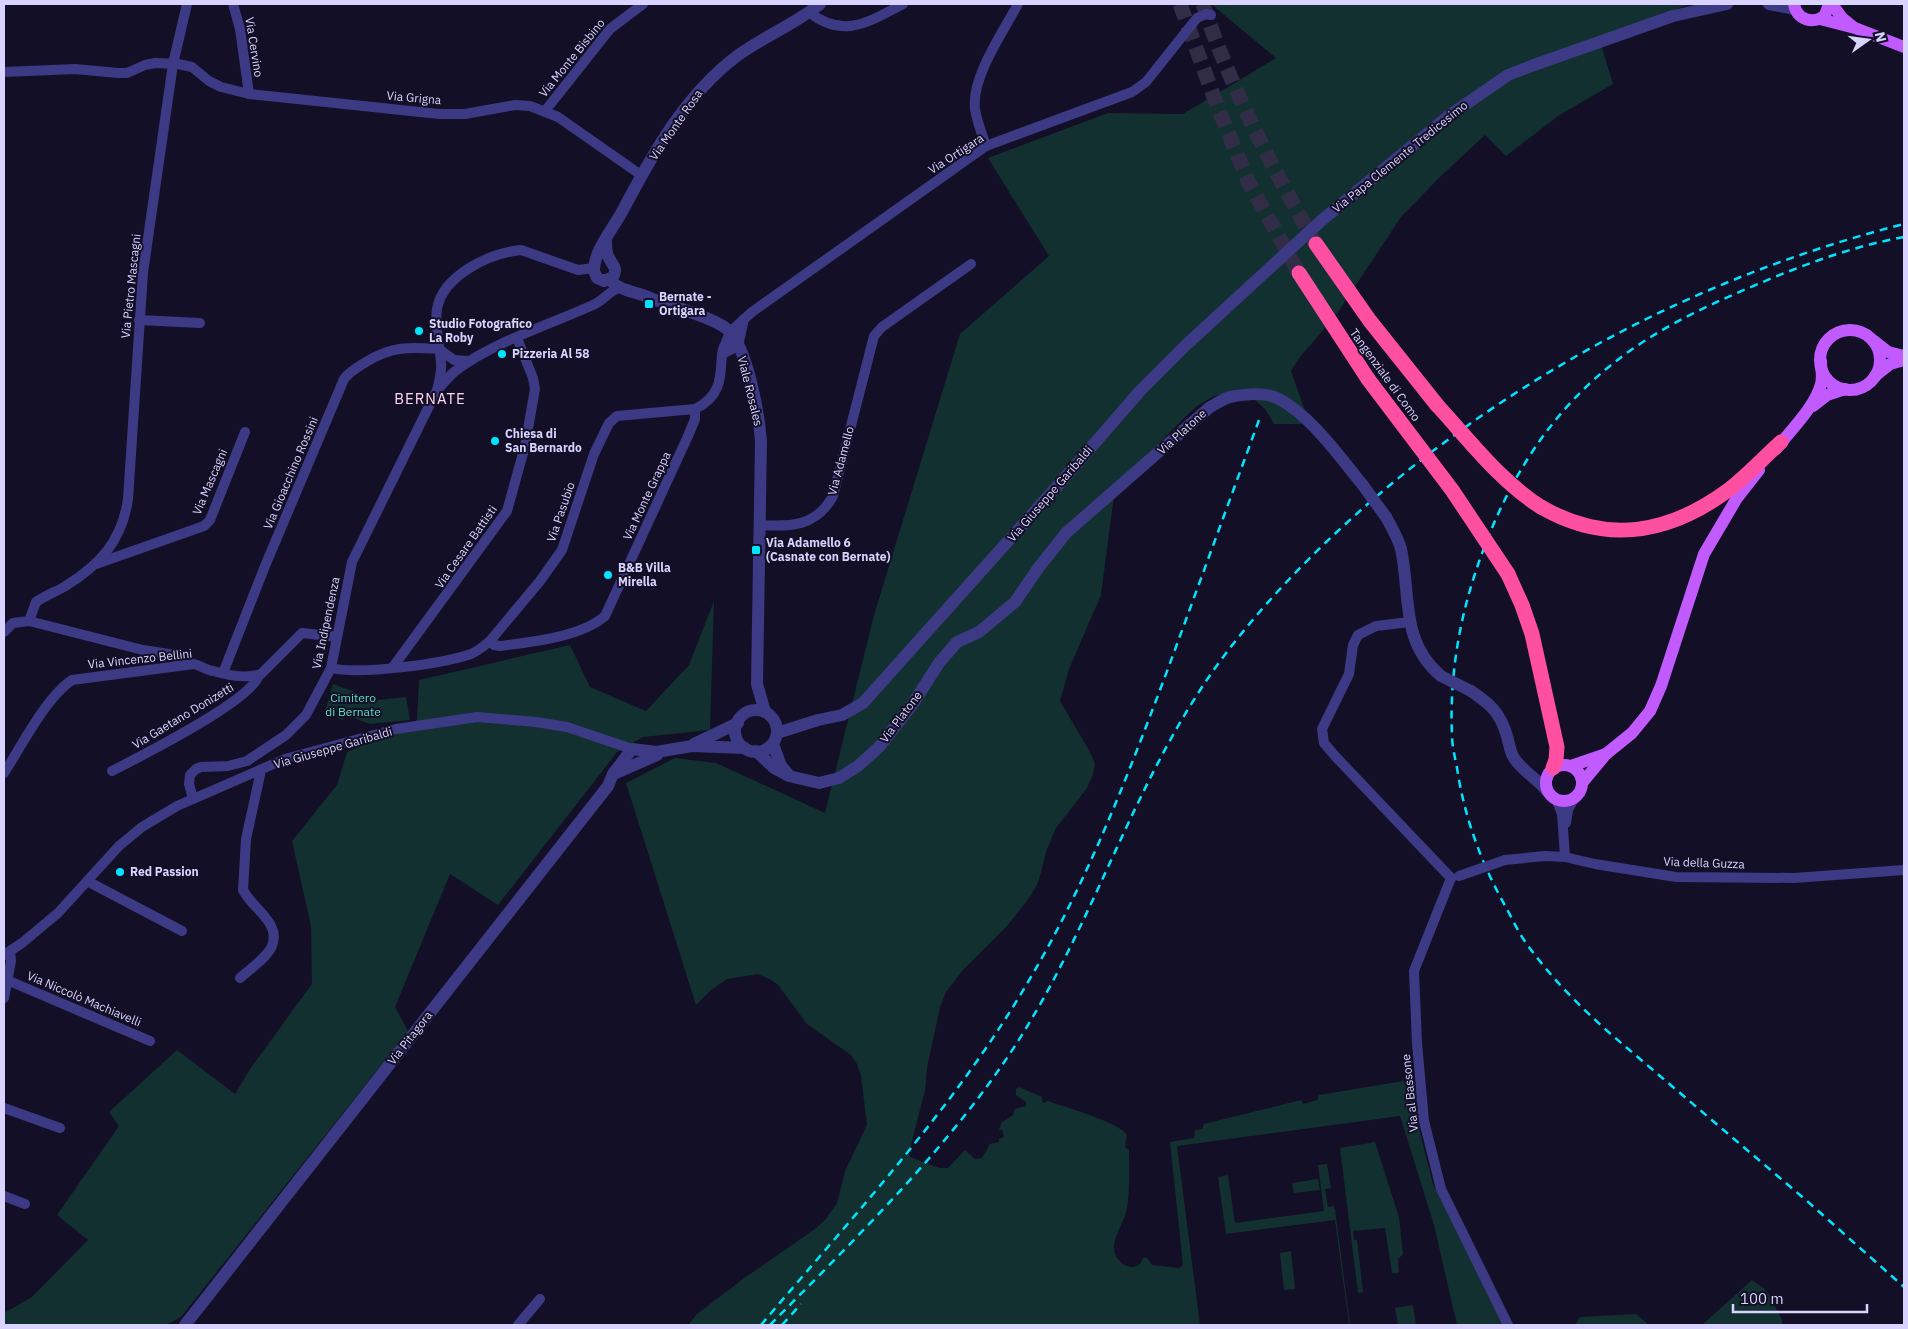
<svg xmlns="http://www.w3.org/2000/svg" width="1908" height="1329" font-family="'IBM Plex Sans',sans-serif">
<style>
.green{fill:#12302f}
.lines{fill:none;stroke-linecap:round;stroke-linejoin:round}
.motorway-tunnel{stroke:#312d47;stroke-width:15;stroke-dasharray:15 8;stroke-linecap:butt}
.minor{stroke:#3d3a85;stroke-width:10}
.tertiary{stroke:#3d3a85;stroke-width:12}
.primary{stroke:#c25bff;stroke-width:12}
.motorway{stroke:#ff4fa3;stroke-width:15}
.rail{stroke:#00e5ff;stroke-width:2.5;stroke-dasharray:8 6;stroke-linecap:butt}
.minor-bridge{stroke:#3d3a85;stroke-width:10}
.tertiary-bridge{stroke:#3d3a85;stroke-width:12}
.motorway-bridge{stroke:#ff4fa3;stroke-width:15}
.poi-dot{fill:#00e5ff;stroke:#130f26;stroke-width:2}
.labels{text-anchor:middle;stroke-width:4;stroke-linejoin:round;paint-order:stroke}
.street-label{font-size:12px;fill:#d9d4ff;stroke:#130f26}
.poi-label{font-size:12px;font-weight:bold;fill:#d9d4ff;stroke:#130f26;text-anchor:start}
.park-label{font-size:12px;fill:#5fe0c0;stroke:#130f26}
.quarter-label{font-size:15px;letter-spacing:1px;fill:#ffd6f0;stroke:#130f26}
</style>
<rect width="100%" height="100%" fill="#130f26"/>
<!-- green -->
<g class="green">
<path d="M1211,4h479l-91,34 14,46 -55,32 -52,40 -21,-21 -44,41 -40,41 -65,98 -36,42 -9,14 17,48 -7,5h-27l-9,-15 -15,-13 -19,-4 -17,4 -17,10 -12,11 -70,71 -14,107 -32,74 -9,32 30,51 5,12 -2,10 -6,14 -31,40 -9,21 -9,34 -8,14 -23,29 -44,44 -17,22 -6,15 -13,61 -2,22 -16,63 1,4 29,11h9l17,-18 10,9 7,-1 8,-14 9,-2v-3l5,-2 -2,-7h-3l3,-8 11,-7 2,-6 11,-3v-4l-10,-7v-6l3,-2 23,10 1,6 5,-2c16,6 71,21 79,34l-2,12 4,3c0,19 1,39 -2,58 -2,13 -14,29 -13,40 0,16 23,28 29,10h4l5,7 27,3 4,-3 -13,-123 24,-4 1,-8 7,-1 2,-5 97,-24 2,4 14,-4 2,-5 84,-14 14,9 3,43 13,51 70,141h-46l-23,-100 -34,-109 -223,30 23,179h-512l9,-11 46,-35 72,-50 10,-9 12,-17 8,-32 22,-46 -6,-49 -4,-12 -6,-9 -44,-31 -29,-39 -7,-5 -13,-6 -31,5 -16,11 -15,15 -70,-222 49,-25 41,5 109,50 49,-198 86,-281 89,-78 -61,-98 120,-45 75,1 93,-56z"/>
<polygon points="714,601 710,730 643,737 618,751 498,905 450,874 395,1007 408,1031 181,1317 166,1325 4,1325 4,1313 32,1297 88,1240 57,1215 119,1126 109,1112 177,1050 235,1094 250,1069 312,984 311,926 292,841 337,785 347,752 417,720 419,680 570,645 590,687 646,711 689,665"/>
<polygon points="333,684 377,700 406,697 410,720 370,724 345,715 343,720 337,718 338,712 326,708"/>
<polygon points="1375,1142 1399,1217 1403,1254 1398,1259 1399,1273 1392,1273 1385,1228 1353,1231 1354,1240 1357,1240 1363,1292 1358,1293 1340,1148"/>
<polygon points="1327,1164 1331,1188 1325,1189 1328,1207 1334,1206 1334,1209 1335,1209 1350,1325 1349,1325 1335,1220 1226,1234 1218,1177 1228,1175 1235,1223 1324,1211 1318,1165"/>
<polygon points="1318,1179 1320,1190 1294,1193 1292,1183"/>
<polygon points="1291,1251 1295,1289 1284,1290 1280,1253"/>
<polygon points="1752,1280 1766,1290 1782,1320 1782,1325 1702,1325"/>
<polygon points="1413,1305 1416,1325 1398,1325 1395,1308"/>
<polygon points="1636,1314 1649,1325 1575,1325 1580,1317"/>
</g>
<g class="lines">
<!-- motorway-tunnel -->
<g class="motorway-tunnel">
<polyline points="1180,4 1218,108 1249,183 1299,273"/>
<path d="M1203,4c27,83 69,163 112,239"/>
</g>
<!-- minor -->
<g class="minor">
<polyline points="233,4 240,29 249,94"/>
<path d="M809,12c35,28 61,9 94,-8"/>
<polyline points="4,72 75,69 118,73 127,73 145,65 155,63 178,64 192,67 209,81 221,87 249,94 439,114 465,114 515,105 530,106 558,117 641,175"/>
<polyline points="545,111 610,29 643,4"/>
<path d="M986,146c-4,-12 -9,-24 -11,-37 -4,-31 28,-77 43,-105"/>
<polyline points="139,320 200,323"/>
<polyline points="726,342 730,332 752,312 986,146 1132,92 1146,82 1197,18 1206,14 1211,15"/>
<polyline points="439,349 454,360 468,361"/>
<polyline points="724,353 738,346 744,319"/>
<path d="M437,390c2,-8 5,-18 4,-27 -1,-18 -7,-36 -4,-54 6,-34 53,-56 84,-59l57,20 16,-2"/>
<path d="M759,525c31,2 57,2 74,-29l41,-160 8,-9 89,-63"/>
<polyline points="96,564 204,526 210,520 245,432"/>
<path d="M29,621l7,-19c9,-6 19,-10 28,-15 36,-22 58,-46 64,-88l15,-226 30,-209 14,-60"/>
<polyline points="1410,622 1376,626 1358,635 1353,645 1349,674 1322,729 1324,743 1335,756 1451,878"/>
<polyline points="4,632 13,623 29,621 143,650 175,655 181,665"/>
<path d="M490,641l4,4 6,1c32,-4 81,-9 105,-30l83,-180 7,-17v-10"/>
<polyline points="393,667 507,511 525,446 535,389 533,378 517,338"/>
<path d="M331,668c29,7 111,-4 140,-14 7,-3 13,-8 19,-13l50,-60 22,-31 32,-96 15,-31 8,-7 78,-7c41,-20 16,-57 35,-70"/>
<path d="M223,673l42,-107 79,-187c6,-8 14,-12 22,-17 26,-16 43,-15 73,-13"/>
<path d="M112,771c29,-15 139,-70 147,-96"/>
<path d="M4,773c17,-26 42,-76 68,-93l122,-16c7,2 12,6 19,7 14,4 34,8 48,3l41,-41 35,4"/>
<path d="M193,799l-4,-15 1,-9 6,-6 5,-2 27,-1 19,-5 39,-26 20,-20 25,-47 21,-106 84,-170c7,-8 13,-17 22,-23 36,-27 93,-45 135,-64 10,-4 16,-14 26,-17"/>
<polyline points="1556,799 1562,814 1565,857"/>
<polyline points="1566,823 1568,810 1575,797"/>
<polyline points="1505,860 1545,856 1565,857 1595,864 1676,877 1794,878 1904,870"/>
<polyline points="1451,878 1414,971 1417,1043 1424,1121 1441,1189 1508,1325"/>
<polyline points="87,881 182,931"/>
<polyline points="4,955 22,943 58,913 119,846 142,827 177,806 285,759 396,729 477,717 536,722 567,727 632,749"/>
<path d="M240,978c19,-17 49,-33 25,-61 -7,-9 -16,-16 -22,-27l3,-51 14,-64v-5"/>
<polyline points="7,980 150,1041"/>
<polyline points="4,998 11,961 10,952"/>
<polyline points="4,1108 60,1128"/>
<polyline points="4,1196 25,1204"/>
<polyline points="518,1325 540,1299"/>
</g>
<!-- tertiary -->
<g class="tertiary">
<polyline points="1769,4 1795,9"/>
<path d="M606,241c0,5 0,12 3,17 4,8 9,10 4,19l-9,4 -7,-3 -3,-7c0,-21 19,-42 29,-61 29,-55 62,-115 114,-154 26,-19 58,-32 83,-52"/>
<path d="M610,280c10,11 24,11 38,17 18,8 69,21 81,34 19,19 30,84 32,110l-4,243 8,28"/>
<path d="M1386,517c6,11 12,21 15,32 10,46 -1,93 40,127"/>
<path d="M1471,691c19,13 29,21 36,45 2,7 3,16 7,22 9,14 23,20 33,33"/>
<circle cx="756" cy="731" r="21"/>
<polyline points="777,733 818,720 842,715 863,703 1061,482 1140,391 1186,345 1322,220 1450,115 1508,75 1534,65 1673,16 1727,4"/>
<polyline points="694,744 738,723"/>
<polyline points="773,744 781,766 788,774"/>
<path d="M756,751l18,17 15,8 30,7 20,-5 19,-12 21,-19 33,-42 27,-42 18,-21 22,-10 36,-30 24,-35 27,-34 144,-126c6,-3 13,-8 20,-10 15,-3 36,-5 49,2 32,17 60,57 83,85"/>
<polyline points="616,773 657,755"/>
<polyline points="185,1325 608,786 613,774 632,749 656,752 692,746 745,748"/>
</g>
<!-- primary -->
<g class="primary">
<path d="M1794,4c3,16 19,21 31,11l4,-11"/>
<polyline points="1832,4 1842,18 1853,27"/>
<polyline points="1820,19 1855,28 1904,47"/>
<circle cx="1850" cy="360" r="30"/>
<polyline points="1874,341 1888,352 1904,356"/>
<polyline points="1875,376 1890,364 1904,360"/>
<polyline points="1813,406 1827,395 1845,389"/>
<path d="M1776,449c14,-18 39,-42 45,-65 2,-7 0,-16 0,-23"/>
<circle cx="1564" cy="783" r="18"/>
<polyline points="1571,766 1606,754"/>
<polyline points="1582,783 1606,754 1632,733 1650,711 1661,686 1704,554 1737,498 1759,470"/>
</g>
<!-- motorway -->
<g class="motorway">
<polyline points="1316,244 1370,321 1437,405"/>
<polyline points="1299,273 1368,379"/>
<path d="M1541,507c66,38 127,27 186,-16 19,-14 36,-33 54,-49"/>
<polyline points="1508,574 1522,605 1532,634 1557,747 1556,760 1553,768"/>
</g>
<!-- rail -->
<g class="rail">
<path d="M1904,237c-50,9 -99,27 -146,47 -64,27 -121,54 -172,103 -45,43 -78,98 -100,156 -24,61 -37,126 -34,192 0,11 3,22 5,33 7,47 23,92 46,134 7,12 13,26 21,38 25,36 56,67 89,96l194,165 97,86"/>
<path d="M761,1325c93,-110 194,-218 267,-343 60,-101 100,-207 141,-316 30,-82 60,-164 90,-246"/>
<path d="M770,1325c92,-93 195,-193 261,-305 69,-116 108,-247 187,-356 44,-60 96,-113 152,-162 154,-133 337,-228 534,-278"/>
<polyline points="782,1325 801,1304"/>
</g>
<!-- minor-bridge -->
<polyline class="minor-bridge" points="1459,876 1505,860"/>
<!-- tertiary-bridge -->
<g class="tertiary-bridge">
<polyline points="1362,484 1386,517"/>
<polyline points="1441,676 1471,691"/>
</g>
<!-- motorway-bridge -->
<g class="motorway-bridge">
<polyline points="1368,379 1452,490 1508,574"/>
<path d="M1437,405c33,36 63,76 104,102"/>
</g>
</g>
<!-- markers -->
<g class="poi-dot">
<rect x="644" y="299" width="10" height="10" rx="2.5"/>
<circle cx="419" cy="331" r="5"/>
<circle cx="502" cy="354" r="5"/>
<circle cx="495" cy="441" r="5"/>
<rect x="751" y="545" width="10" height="10" rx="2.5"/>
<circle cx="608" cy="575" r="5"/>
<circle cx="120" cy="872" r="5"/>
</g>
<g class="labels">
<!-- street labels -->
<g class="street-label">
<text transform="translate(254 47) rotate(81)" y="4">Via Cervino</text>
<text transform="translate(572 58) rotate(-51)" y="4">Via Monte Bisbino</text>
<text transform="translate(414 98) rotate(5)" y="4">Via Grigna</text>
<text transform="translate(676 125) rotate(-55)" y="4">Via Monte Rosa</text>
<text transform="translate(956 154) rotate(-33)" y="4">Via Ortigara</text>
<text transform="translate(1400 157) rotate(-39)" y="4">Via Papa Clemente Tredicesimo</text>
<text transform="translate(131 286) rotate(-84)" y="4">Via Pietro Mascagni</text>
<text transform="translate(1385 375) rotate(54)" y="4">Tangenziale di Como</text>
<text transform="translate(750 391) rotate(76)" y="4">Viale Rosales</text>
<text transform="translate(1182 432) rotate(-42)" y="4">Via Platone</text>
<text transform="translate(841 461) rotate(-75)" y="4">Via Adamello</text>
<text transform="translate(291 473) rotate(-67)" y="4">Via Gioacchino Rossini</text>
<text transform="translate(210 482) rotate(-67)" y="4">Via Mascagni</text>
<text transform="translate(1050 494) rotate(-49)" y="4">Via Giuseppe Garibaldi</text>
<text transform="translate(647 496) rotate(-65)" y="4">Via Monte Grappa</text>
<text transform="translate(561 512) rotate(-71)" y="4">Via Pasubio</text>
<text transform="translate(466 547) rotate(-55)" y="4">Via Cesare Battisti</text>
<text transform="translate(326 623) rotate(-78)" y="4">Via Indipendenza</text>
<text transform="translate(140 659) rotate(-6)" y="4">Via Vincenzo Bellini</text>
<text transform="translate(183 716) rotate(-31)" y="4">Via Gaetano Donizetti</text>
<text transform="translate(901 717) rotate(-53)" y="4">Via Platone</text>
<text transform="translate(333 748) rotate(-16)" y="4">Via Giuseppe Garibaldi</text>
<text transform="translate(1704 863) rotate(2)" y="4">Via della Guzza</text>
<text transform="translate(84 999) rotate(23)" y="4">Via Niccolò Machiavelli</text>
<text transform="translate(410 1038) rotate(-52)" y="4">Via Pitagora</text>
<text transform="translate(1410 1093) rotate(-96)" y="4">Via al Bassone</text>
</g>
<!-- poi labels -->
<g class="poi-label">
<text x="659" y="301">Bernate -<tspan x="659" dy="14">Ortigara</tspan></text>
<text x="429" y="328">Studio Fotografico<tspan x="429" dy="14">La Roby</tspan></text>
<text x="512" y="358">Pizzeria Al 58</text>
<text x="505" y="438">Chiesa di<tspan x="505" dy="14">San Bernardo</tspan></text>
<text x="766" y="547">Via Adamello 6<tspan x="766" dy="14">(Casnate con Bernate)</tspan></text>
<text x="618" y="572">B&amp;B Villa<tspan x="618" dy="14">Mirella</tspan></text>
<text x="130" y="876">Red Passion</text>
</g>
<!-- park labels -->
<g class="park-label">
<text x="353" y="702">Cimitero<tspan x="353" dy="14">di Bernate</tspan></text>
</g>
<!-- quarter labels -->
<g class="quarter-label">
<text x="430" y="404">BERNATE</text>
</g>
</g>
<!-- border -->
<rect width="1908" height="1329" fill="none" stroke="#d9d4ff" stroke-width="10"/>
<!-- north arrow -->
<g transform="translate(1868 40) rotate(76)" stroke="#130f26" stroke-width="4" paint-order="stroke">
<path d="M0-4L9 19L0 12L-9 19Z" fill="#d9d4ff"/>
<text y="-8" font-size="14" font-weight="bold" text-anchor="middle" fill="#d9d4ff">N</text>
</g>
<!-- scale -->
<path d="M1733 1304v8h134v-8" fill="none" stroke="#d9d4ff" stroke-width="2.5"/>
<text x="1740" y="1304" font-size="15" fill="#d9d4ff" stroke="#130f26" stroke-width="4" paint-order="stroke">100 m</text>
</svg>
